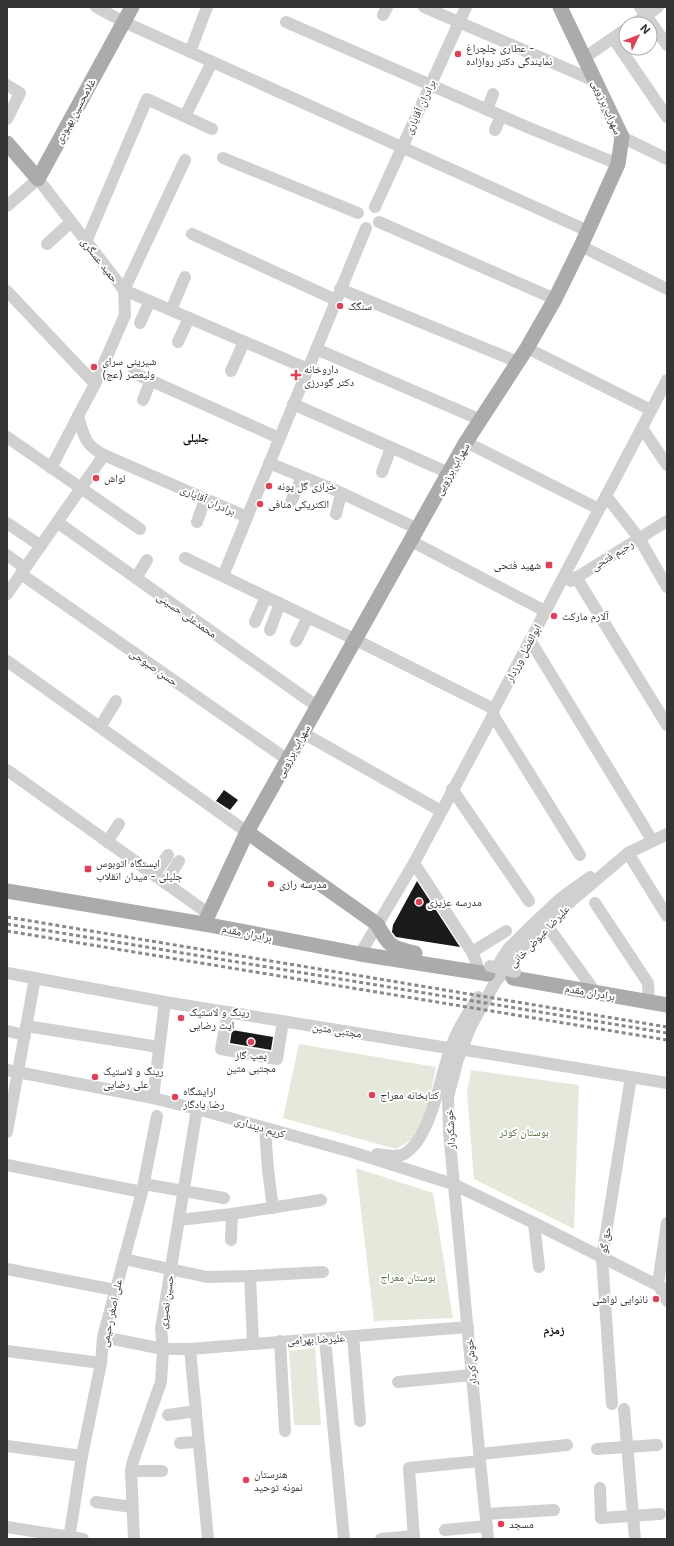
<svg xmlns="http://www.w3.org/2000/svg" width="674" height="1546" font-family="Inter,'Noto Naskh Arabic',sans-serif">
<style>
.green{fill:#e4e9dc}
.building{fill:#1a1a1a}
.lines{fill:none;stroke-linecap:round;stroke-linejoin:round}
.minor{stroke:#d0d0d0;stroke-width:12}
.major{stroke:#ababab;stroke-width:15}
.rail{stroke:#888;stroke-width:3;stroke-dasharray:4 3;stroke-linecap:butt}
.minor-bridge{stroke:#d0d0d0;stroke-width:12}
.poi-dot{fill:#de4158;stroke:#fff;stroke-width:1.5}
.labels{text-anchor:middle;stroke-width:4;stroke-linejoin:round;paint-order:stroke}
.poi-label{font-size:11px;fill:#333;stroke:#fff;text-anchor:start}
.street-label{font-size:11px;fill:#333;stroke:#fff}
.park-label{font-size:11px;fill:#596d41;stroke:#fff}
.neighbourhood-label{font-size:12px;font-weight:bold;fill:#000;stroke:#fff}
</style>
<rect width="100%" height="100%" fill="#fff"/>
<!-- green -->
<g class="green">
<polygon points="299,1044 436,1067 426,1116 412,1139 396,1149 283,1118"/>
<polygon points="471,1070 579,1085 574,1229 474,1179 467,1092"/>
<polygon points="356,1168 433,1193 453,1318 374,1321"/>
<polygon points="315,1348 321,1425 294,1425 289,1351"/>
</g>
<!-- building -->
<g class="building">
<polygon points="224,790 238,800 230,810 216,801"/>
<polygon points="417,881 460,947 396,937 392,932 393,925"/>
<polygon points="232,1030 273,1037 271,1050 230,1043"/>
</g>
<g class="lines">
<!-- minor -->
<g class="minor">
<polyline points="96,7 124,22 588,231"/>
<polyline points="424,7 595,81"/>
<polyline points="640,7 667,45"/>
<polyline points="383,15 387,7"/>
<polyline points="286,22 527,127 618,164"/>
<polyline points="634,24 658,7"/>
<polyline points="613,38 667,117"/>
<polyline points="190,52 207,7"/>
<polyline points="584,58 626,29"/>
<polyline points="7,85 20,93 7,119"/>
<polyline points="487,110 493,94"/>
<polyline points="185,116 212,62"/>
<polyline points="495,130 501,116"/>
<polyline points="622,137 667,159"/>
<polyline points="223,158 358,213"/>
<polyline points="185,160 124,290 308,369"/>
<path d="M7,206l31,-27 86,111 1,25 -30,69 -17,32c6,20 6,28 26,39l143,62"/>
<polyline points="375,207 466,7"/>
<polyline points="379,222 555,299"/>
<polyline points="192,234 336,300"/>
<polyline points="86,242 147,99 212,129"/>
<polyline points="47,244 71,222"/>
<polyline points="581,246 667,289"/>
<polyline points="340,289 518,362"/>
<polyline points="7,291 95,384"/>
<polyline points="171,310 185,277"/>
<polyline points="140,323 150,301"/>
<polyline points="178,342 189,318"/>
<polyline points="527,348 651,410"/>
<polyline points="316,349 481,420"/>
<polyline points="231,371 244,342"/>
<polyline points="134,373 279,438"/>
<polyline points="143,400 151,380"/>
<polyline points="293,404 449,473"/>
<polyline points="642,428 667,465"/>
<polyline points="7,437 140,529"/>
<polyline points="466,442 599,509"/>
<polyline points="269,463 335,490 418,529"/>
<polyline points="51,468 78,416"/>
<polyline points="382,472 391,448"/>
<polyline points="606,496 639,538 667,587"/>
<polyline points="291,502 302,477"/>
<polyline points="336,514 341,494"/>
<polyline points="57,522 318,707"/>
<polyline points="197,522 205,499"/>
<polyline points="7,523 41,546"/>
<polyline points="411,541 545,611"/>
<polyline points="7,555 25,568"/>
<polyline points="185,558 356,640 494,709"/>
<polyline points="21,574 288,760"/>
<polyline points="223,576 366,228"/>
<polyline points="576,577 667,725"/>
<polyline points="136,578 147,560"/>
<polyline points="571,581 667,521"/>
<polyline points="7,594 104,455"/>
<polyline points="255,622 266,597"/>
<polyline points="270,630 280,603"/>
<polyline points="530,640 652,840"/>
<polyline points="296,641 308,617"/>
<polyline points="7,661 247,832"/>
<polyline points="493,715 580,855"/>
<polyline points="100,727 116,701"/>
<polyline points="303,733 441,811"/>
<polyline points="7,770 209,914"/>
<polyline points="452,789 529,901"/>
<polyline points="107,842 119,824"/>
<polyline points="628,853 667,916"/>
<polyline points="414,863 472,952 477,964 477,972"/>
<polyline points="154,875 168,855"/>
<polyline points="165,883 179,861"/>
<polyline points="595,903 648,983 649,1002"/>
<polyline points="551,931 591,986 590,992"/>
<polyline points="472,952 506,931"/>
<polyline points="360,954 414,863 493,715 494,709 667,380"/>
<polyline points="7,973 165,1002 448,1048"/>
<polyline points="491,976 508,949 529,928 561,898 590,877"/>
<polyline points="228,1012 221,1049 277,1059 283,1021"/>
<polyline points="26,1026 159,1047"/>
<polyline points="7,1031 25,1035"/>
<polyline points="472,1051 667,1083"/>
<polyline points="7,1070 153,1098 197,1109 352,1152 453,1184 534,1223 667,1290"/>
<polyline points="153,1098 165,1002"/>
<polyline points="265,1129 268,1170 273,1208"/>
<polyline points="7,1132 35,978"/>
<path d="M377,1154c8,1 20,4 27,0 29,-17 36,-82 49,-112 6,-16 16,-30 25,-45"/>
<polyline points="7,1165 142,1192"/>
<polyline points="144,1184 224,1198"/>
<polyline points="179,1220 232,1214 321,1200"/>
<polyline points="534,1223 539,1267"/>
<polyline points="667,1223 658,1284 667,1301"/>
<polyline points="231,1240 232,1214"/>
<polyline points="124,1259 207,1277 250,1276 323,1272"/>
<polyline points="7,1269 115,1290"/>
<polyline points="250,1276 253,1343"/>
<polyline points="353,1336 360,1421"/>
<polyline points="103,1337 163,1349 190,1349 468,1327"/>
<polyline points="325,1339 344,1539"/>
<polyline points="280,1341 285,1431"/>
<polyline points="190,1349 208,1539"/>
<polyline points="7,1351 101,1363"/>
<polyline points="398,1382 472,1375"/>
<polyline points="612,1404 602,1258 631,1077"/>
<polyline points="624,1409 635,1539"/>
<polyline points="168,1415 196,1411"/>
<polyline points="180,1443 198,1442"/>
<polyline points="7,1446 82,1456"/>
<polyline points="597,1449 657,1445"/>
<polyline points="480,1454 567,1445"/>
<polyline points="131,1471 162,1471"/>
<polyline points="600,1488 601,1518 660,1514"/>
<polyline points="96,1502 132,1507"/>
<polyline points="486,1514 554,1510"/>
<polyline points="7,1527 83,1539"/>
<polyline points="445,1530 487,1526"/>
<polyline points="69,1539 82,1456 101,1363 103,1337 142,1192 157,1116"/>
<polyline points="134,1539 131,1471 133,1461 161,1382 163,1349 161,1329 197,1109"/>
<polyline points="381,1539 414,1536"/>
<polyline points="414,1539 409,1468 480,1461"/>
<polyline points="488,1539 480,1461 449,1132 448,1097 458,1059 471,1026 496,981 555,915 628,853 667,834"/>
</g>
<!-- major -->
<g class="major">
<polyline points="7,143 38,179 132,7"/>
<path d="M247,832l130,92c12,22 14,24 38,29"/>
<polyline points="7,891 204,924 360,954 488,974"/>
<polyline points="204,924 247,832 466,442 527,348 555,299 581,246 618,164 622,137 560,7"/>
<polyline points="513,978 667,1005"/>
</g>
<!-- rail -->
<g class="rail">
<polyline points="7,917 667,1027"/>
<polyline points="7,924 667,1033"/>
<polyline points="7,931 667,1040"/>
</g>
<!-- minor-bridge -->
<g class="minor-bridge">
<polyline points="490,966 515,972"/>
<polyline points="448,1048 472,1051"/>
</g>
</g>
<!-- markers -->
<g class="poi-dot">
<circle cx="458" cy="54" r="4"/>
<circle cx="340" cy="306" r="4"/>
<circle cx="94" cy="367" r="4"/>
<path d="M294 369h4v4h4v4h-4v4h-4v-4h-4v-4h4z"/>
<circle cx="96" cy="478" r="4"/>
<circle cx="269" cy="486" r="4"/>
<circle cx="260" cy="504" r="4"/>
<rect x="545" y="561" width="8" height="8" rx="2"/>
<circle cx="554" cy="616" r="4"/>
<rect x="84" y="865" width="8" height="8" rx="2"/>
<circle cx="271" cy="884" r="4"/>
<circle cx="419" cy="902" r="4"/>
<circle cx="181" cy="1018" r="4"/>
<circle cx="251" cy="1042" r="4"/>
<circle cx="95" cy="1077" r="4"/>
<circle cx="372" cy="1095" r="4"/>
<circle cx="175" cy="1097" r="4"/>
<circle cx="656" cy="1299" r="4"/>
<circle cx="246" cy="1480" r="4"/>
<circle cx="501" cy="1524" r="4"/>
</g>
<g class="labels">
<!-- poi labels -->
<g class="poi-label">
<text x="466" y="52">عطاری چلچراغ -<tspan x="466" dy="13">نمایندگی دکتر روازاده</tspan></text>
<text x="348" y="310">سنگک</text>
<text x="102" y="365">شیرینی سرای<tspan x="102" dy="13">ولیعصر (عج)</tspan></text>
<text x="304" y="373">داروخانه<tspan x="304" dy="13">دکتر گودرزی</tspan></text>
<text x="104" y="482">لواش</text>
<text x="277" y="490">خرازی گل پونه</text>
<text x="268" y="508">الکتریکی منافی</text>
<text x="541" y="569" text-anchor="end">شهید فتحی</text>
<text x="562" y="620">آلارم مارکت</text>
<text x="96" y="867">ایستگاه اتوبوس<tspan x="96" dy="13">جلیلی - میدان انقلاب</tspan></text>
<text x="279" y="888">مدرسه رازی</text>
<text x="427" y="906">مدرسه عزیزی</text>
<text x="189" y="1016">رینگ و لاستیک<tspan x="189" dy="13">ایت رضایی</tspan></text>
<text x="251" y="1059" text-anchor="middle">پمپ گاز<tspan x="251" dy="13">مجتبی متین</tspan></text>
<text x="103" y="1075">رینگ و لاستیک<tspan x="103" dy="13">علی رضایی</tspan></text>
<text x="183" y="1095">ارایشگاه<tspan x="183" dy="13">رضا یادگار</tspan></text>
<text x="380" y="1099">کتابخانه معراج</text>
<text x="648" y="1303" text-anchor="end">نانوایی لواشی</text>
<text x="254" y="1478">هنرستان<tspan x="254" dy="13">نمونه توحید</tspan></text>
<text x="509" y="1528">مسجد</text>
</g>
<!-- street labels -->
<g class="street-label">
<text transform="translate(420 107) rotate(-65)" y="4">برادران آقایاری</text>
<text transform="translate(607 107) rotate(66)" y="4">سهراب برزویی</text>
<text transform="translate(75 111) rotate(-61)" y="4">غلامحسین بهبودی</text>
<text transform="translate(100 260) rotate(52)" y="4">حمید عسگری</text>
<text transform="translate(452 469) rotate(-60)" y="4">سهراب برزویی</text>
<text transform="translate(208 500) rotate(24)" y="4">برادران آقایاری</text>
<text transform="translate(612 555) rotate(-32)" y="4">رحیم فتحی</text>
<text transform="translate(187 615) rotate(35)" y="4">محمدعلی حسینی</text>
<text transform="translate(523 653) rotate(-62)" y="4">ابوالفضل ورزدار</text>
<text transform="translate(154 667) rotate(35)" y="4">حسن صبوحی</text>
<text transform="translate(293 751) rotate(-61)" y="4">سهراب برزویی</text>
<text transform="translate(247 933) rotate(11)" y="4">برادران مقدم</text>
<text transform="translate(539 936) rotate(-46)" y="4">علیرضا عیوض خانی</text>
<text transform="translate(590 992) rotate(10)" y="4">برادران مقدم</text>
<text transform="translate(337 1030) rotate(9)" y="4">مجتبی متین</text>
<text transform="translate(260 1127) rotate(16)" y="4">کریم دینداری</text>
<text transform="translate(450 1129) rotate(-93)" y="4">خوشکردار</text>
<text transform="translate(605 1240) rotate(-81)" y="4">حق گو</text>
<text transform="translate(166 1302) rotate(-82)" y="4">حسین نصیری</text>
<text transform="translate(111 1313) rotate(-78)" y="4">علی اصغر رحیمی</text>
<text transform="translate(316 1339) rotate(-3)" y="4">علیرضا بهرامی</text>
<text transform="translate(471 1362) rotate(-95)" y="4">خوش کردار</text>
</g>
<!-- park labels -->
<g class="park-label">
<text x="524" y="1136">بوستان کوثر</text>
<text x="408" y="1281">بوستان معراج</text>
</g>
<!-- neighbourhood labels -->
<g class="neighbourhood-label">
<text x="196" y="442">جلیلی</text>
<text x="554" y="1334">زمزم</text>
</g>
</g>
<!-- border -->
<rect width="674" height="1546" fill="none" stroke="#333333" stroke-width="16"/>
<!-- north arrow -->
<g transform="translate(638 36) rotate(47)"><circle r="19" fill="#ffffff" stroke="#adadad"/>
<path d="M0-3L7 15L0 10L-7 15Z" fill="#de4158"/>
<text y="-6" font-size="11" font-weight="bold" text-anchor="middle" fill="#333333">N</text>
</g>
</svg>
